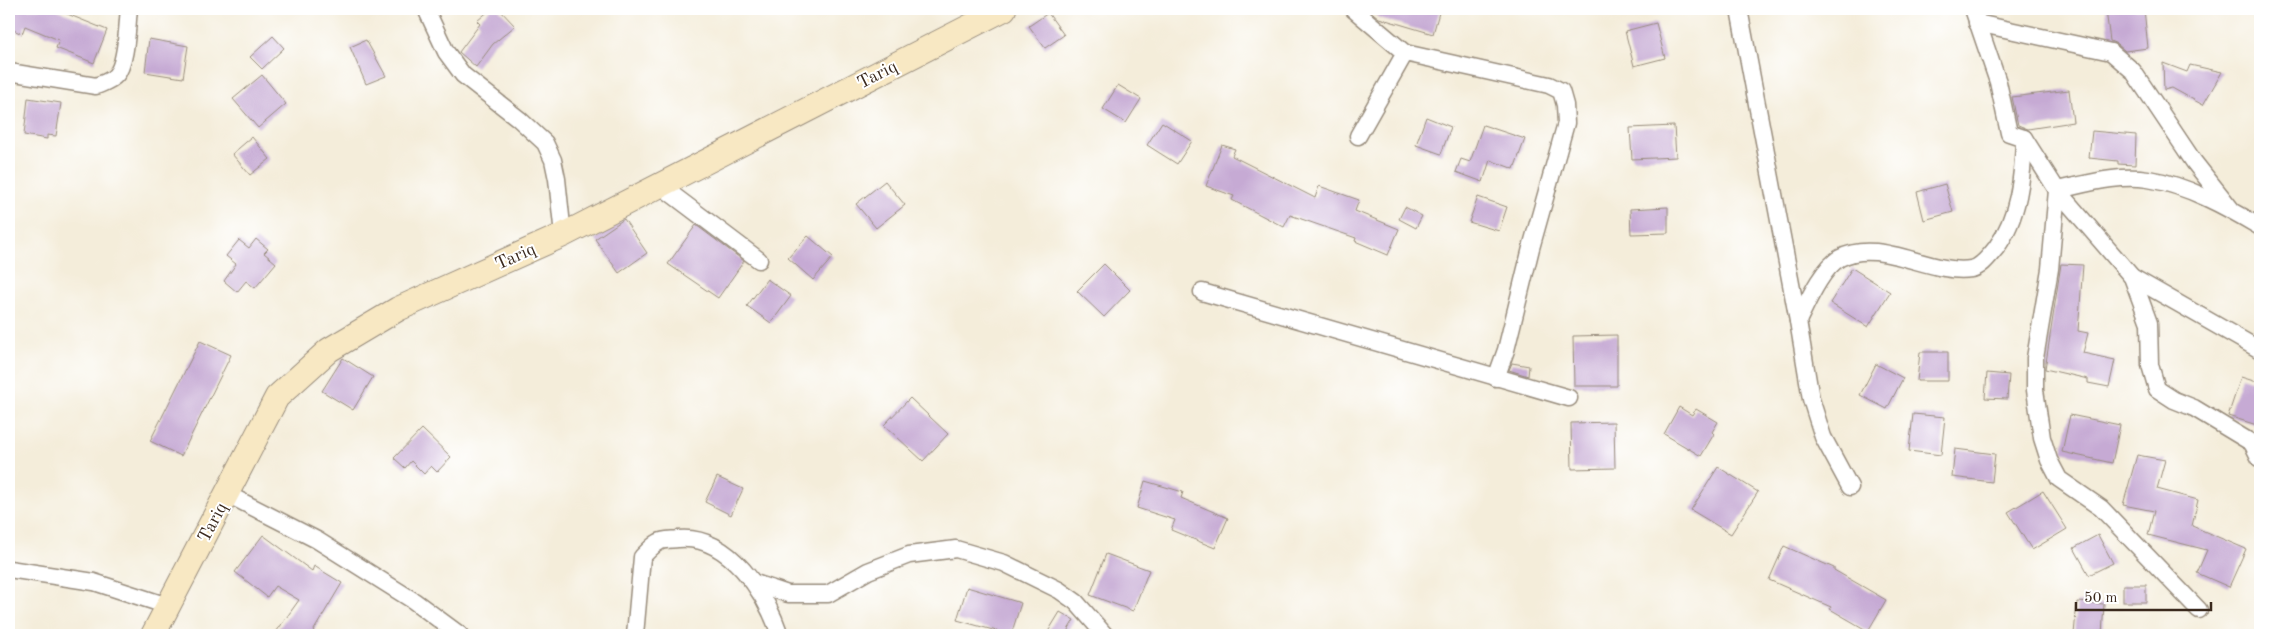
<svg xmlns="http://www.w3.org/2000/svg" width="2269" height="644" font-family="'Old Standard TT',serif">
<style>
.building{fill:#c6aad4}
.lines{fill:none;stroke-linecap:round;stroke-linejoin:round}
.minor-casing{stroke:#988c7c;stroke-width:19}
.secondary-casing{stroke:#988c7c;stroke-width:26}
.minor{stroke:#fff;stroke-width:16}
.secondary{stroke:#f8e8c3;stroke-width:24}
.labels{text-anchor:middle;stroke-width:4;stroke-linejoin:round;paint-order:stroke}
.street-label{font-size:18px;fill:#3b2a1e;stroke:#fff}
</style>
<rect width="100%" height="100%" fill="#fff"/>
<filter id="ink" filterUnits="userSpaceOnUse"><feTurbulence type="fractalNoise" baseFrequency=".02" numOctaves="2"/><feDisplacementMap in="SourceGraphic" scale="10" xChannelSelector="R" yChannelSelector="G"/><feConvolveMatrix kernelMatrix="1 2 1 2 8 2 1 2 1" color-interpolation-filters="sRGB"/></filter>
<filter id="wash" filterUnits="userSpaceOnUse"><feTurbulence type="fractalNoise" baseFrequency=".0096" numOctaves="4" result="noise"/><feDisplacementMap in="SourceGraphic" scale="20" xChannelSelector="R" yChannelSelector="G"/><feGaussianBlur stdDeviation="1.12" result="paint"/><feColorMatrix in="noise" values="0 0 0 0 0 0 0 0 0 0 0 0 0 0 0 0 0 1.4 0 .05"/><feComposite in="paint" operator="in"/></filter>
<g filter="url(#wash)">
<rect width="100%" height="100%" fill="#f4edda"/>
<g id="blocks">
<!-- building -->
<g class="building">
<polygon points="9,9 55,9 107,30 94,63 56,48 59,40 25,26 22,34 9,28"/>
<polygon points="491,9 499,9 515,26 493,44 476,67 459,52 480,24 477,21"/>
<polygon points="1368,9 1440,9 1433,34 1379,18"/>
<polygon points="2117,9 2144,9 2148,48 2125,51 2117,44 2110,41 2106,10"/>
<polygon points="1048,13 1064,35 1045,48 1029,26"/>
<polygon points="1656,23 1665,58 1634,66 1625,31"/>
<polygon points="273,36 284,48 262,69 250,57"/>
<polygon points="149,39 188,46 183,78 145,72"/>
<polygon points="366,40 386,76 366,84 350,47"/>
<polygon points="2163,63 2187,72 2190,65 2222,72 2203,105 2172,88 2164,90"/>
<polygon points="262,75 286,104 258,128 233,99"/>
<polygon points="1118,85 1141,99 1126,123 1103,109"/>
<polygon points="2069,90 2073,122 2028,129 2018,125 2012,97"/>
<polygon points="28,98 61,103 56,136 47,135 47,139 24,135"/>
<polygon points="1426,117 1451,127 1441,154 1416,145"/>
<polygon points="1162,122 1192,141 1177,164 1147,145"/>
<polygon points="1483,125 1525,139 1514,169 1490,160 1483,182 1456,172 1461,159 1470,162"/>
<polygon points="1674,126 1676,157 1632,159 1630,128"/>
<polygon points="2092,131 2136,135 2135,165 2118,164 2118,161 2089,158"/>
<polygon points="252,137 270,159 250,175 232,154"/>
<polygon points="1222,145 1235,149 1232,156 1315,198 1319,186 1359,200 1355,211 1399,229 1388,255 1355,241 1356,238 1290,215 1284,227 1232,200 1234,196 1206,186"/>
<polygon points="885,181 905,205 876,228 856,204"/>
<polygon points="1945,184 1953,212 1924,220 1917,192"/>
<polygon points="1478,197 1507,207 1499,231 1469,222"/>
<polygon points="1405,207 1422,216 1416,228 1399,219"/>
<polygon points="1668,207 1668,233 1631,234 1630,209"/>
<polygon points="624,219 647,253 619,273 595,239"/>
<polygon points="696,225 744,261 718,298 668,264"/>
<polygon points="808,236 833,257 813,280 788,258"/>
<polygon points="256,239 268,249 264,253 276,263 255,288 246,281 237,292 224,281 236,264 226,256 239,240 249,248"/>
<polygon points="1104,264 1130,290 1104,317 1077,291"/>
<polygon points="2061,264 2083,265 2078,331 2088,333 2083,353 2115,360 2109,387 2088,383 2088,379 2045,369"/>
<polygon points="1852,268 1890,292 1868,327 1830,303"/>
<polygon points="767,279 791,296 771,323 747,306"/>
<polygon points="1617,335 1617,386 1574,386 1573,336"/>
<polygon points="200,341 231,355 181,456 150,441"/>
<polygon points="1920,352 1948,352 1948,381 1917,381"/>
<polygon points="343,358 373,377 353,410 322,391"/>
<polygon points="1512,363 1529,366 1528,376 1509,370"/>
<polygon points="1876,364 1903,378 1887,409 1860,395"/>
<polygon points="1987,373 2009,375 2007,399 1985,398"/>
<polygon points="2241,377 2260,383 2260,426 2228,416"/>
<polygon points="910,398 948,434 923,461 884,425"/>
<polygon points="1679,407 1692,415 1696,409 1718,422 1712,432 1714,434 1701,456 1664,434"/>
<polygon points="1913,414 1945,417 1941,455 1909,451"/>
<polygon points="2070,415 2120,425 2112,463 2062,452"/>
<polygon points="1614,422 1615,468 1572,469 1571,423"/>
<polygon points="422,429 451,457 437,472 431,466 424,474 411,461 405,468 394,458"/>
<polygon points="1955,449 1995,454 1992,482 1952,477"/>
<polygon points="2137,455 2165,460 2157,489 2198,500 2192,526 2246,549 2229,587 2197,573 2207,550 2148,535 2154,511 2123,505"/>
<polygon points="1718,467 1758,492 1731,534 1691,510"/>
<polygon points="717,477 743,489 731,515 705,502"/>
<polygon points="1145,481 1183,492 1181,498 1228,518 1215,548 1171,530 1175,520 1137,508"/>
<polygon points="2043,491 2067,529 2032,550 2008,512"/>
<polygon points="263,535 312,571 314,566 342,583 311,635 274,635 299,600 275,586 267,597 235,572"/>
<polygon points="2098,535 2113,563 2089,575 2074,548"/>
<polygon points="1784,546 1834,568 1834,570 1886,600 1868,631 1830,609 1831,607 1769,580"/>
<polygon points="1106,554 1149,570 1133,611 1090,595"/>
<rect x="2123" y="585" width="23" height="17"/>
<polygon points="967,587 1021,603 1011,635 957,620"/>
<polygon points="2077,602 2104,604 2102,635 2074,634"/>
<polygon points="1060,612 1074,620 1065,635 1046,635"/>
</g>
</g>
</g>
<g filter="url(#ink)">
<use href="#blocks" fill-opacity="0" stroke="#988c7c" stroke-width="1"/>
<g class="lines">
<!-- minor casing -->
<g class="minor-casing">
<g id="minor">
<polyline points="426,9 446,52 463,75 519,119 545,143 553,160 557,179 563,235"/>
<polyline points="1353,9 1405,53 1358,136"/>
<polyline points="1739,9 1798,321 1811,399 1823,437 1850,487"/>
<polyline points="1973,9 1998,82 2009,133 2024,138 2057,190 2132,277 2149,323 2150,365 2157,389 2174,400 2194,408 2252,443 2260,459"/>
<polyline points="1977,23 2111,52 2133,71 2194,162 2231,209"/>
<polyline points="1405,53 1549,85 1561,91 1565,105 1566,123 1531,248 1506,350 1496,378"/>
<path d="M9,72l87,14c7,-3 15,-5 20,-11 11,-12 11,-51 13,-66"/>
<polyline points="661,186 759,260"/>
<polyline points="2132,277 2260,350"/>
<polyline points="1202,292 1569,398"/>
<path d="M1798,321c9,-18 24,-53 42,-63 39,-21 90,17 131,11 10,-1 19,-14 25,-21 23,-31 27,-73 28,-110"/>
<polyline points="227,494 317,540 414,601 460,635"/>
<polyline points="9,569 94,582 168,606"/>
<polyline points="755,583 788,594 828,594 868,571 909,555 956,549 1004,563 1059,590 1076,602 1105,635"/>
<path d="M2199,610l-98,-102 -42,-29 -10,-19 -7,-22 -7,-48v-32l15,-89 7,-79c29,-6 61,-16 91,-11 39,6 79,28 112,48"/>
<path d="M635,635l7,-78c5,-5 11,-12 17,-15 5,-3 14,-2 19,-3 51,-5 88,55 102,96"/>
</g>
</g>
<!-- secondary casing -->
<g class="secondary-casing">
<polyline id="secondary" points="153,635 277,397 329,350 398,309 563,235 1004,9"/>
</g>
<!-- minor -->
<use href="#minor" class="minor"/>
<!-- secondary -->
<use href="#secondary" class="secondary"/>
</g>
</g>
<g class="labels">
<!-- street labels -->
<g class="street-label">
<text transform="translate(877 74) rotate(-27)" y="6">Tariq</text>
<text transform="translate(515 256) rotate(-24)" y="6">Tariq</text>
<text transform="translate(212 522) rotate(-62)" y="6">Tariq</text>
</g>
</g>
<!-- margin -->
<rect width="2269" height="644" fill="none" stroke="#fff" stroke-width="30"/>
<!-- scale -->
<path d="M2076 602v8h135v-8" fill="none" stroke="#3b2a1e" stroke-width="2.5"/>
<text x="2084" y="602" font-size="15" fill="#3b2a1e" stroke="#ffffff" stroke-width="4" paint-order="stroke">50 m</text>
</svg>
